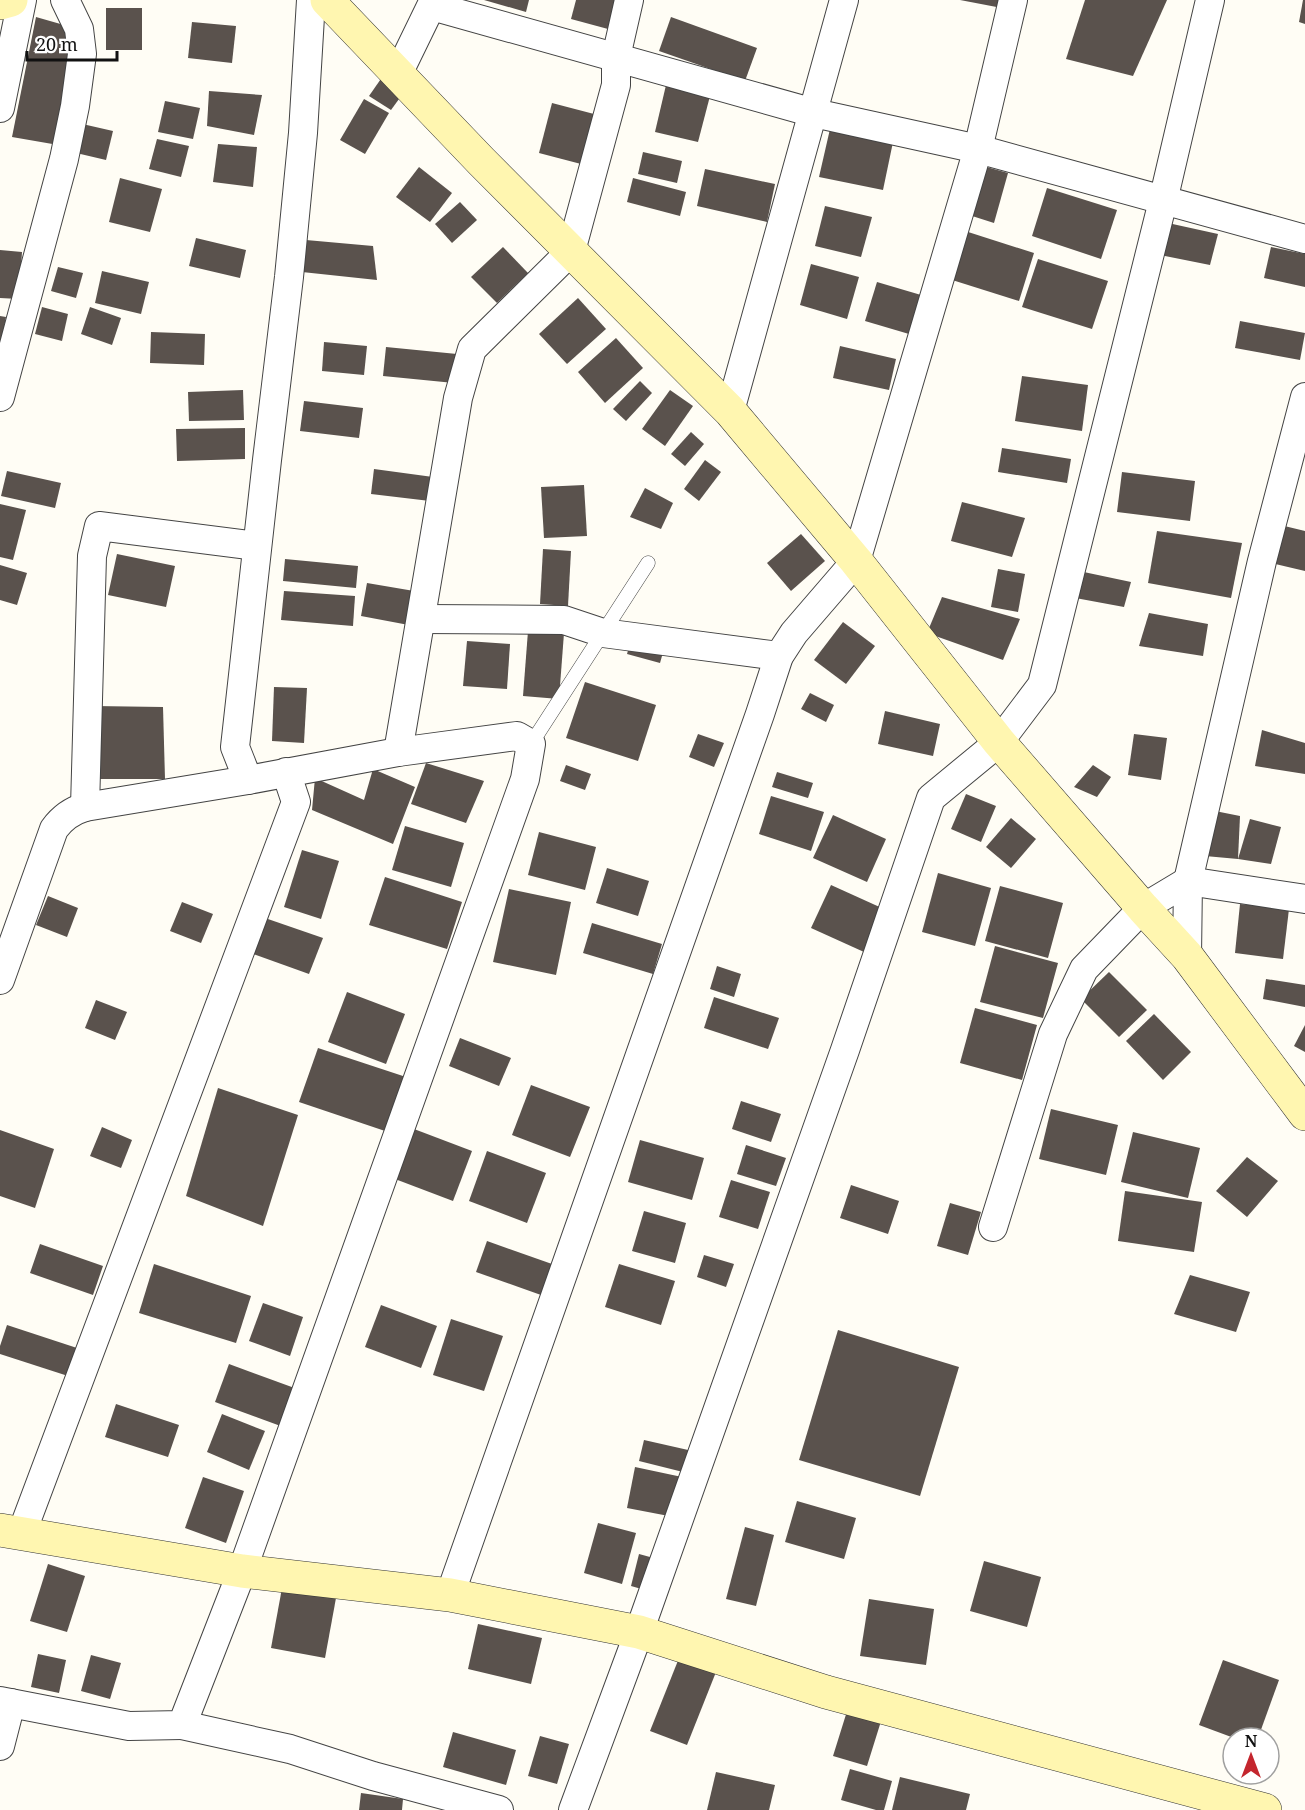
<svg xmlns="http://www.w3.org/2000/svg" width="1305" height="1810" font-family="'Noto Serif',serif">
<style>
.building{fill:#5a524d}
.lines{fill:none;stroke-linecap:round;stroke-linejoin:round}
.lane-casing{stroke:#444;stroke-width:15}
.street-casing{stroke:#444;stroke-width:30}
.secondary-casing{stroke:#333;stroke-width:34}
.lane{stroke:#fff;stroke-width:14}
.street{stroke:#fff;stroke-width:28}
.secondary{stroke:#fff6b0;stroke-width:33}
</style>
<rect width="100%" height="100%" fill="#fffdf5"/>
<!-- building -->
<g class="building">
<polygon points="484,0 529,0 526,12"/>
<polygon points="576,0 616,0 608,29 571,19"/>
<polygon points="960,0 1009,0 1007,9"/>
<polygon points="1085,0 1167,0 1133,76 1066,59"/>
<polygon points="1303,0 1305,0 1305,24 1299,22"/>
<rect x="106" y="8" width="36" height="42"/>
<polygon points="36,17 78,29 64,146 12,137"/>
<polygon points="671,17 757,48 745,81 659,51"/>
<polygon points="192,22 236,26 232,63 188,58"/>
<polygon points="385,73 407,88 391,110 369,96"/>
<polygon points="666,85 710,96 698,142 655,132"/>
<polygon points="209,91 262,95 254,135 207,126"/>
<polygon points="364,99 389,113 365,154 340,140"/>
<polygon points="165,101 200,108 193,139 158,132"/>
<polygon points="552,103 594,114 581,164 539,153"/>
<polygon points="78,123 113,131 106,160 72,152"/>
<polygon points="830,129 893,142 883,190 819,177"/>
<polygon points="157,139 189,146 181,177 149,169"/>
<polygon points="218,144 257,147 253,187 213,182"/>
<polygon points="643,152 682,161 677,183 638,174"/>
<polygon points="983,166 1008,173 994,223 969,215"/>
<polygon points="419,167 452,193 430,222 396,197"/>
<polygon points="705,169 775,184 767,222 697,206"/>
<polygon points="120,178 162,189 150,232 109,222"/>
<polygon points="633,178 686,192 680,216 627,202"/>
<polygon points="1047,188 1117,210 1101,259 1032,236"/>
<polygon points="460,202 477,220 452,243 435,224"/>
<polygon points="825,206 872,217 861,257 815,246"/>
<polygon points="1168,223 1218,234 1210,265 1160,255"/>
<polygon points="965,231 1034,253 1019,301 949,279"/>
<polygon points="196,238 246,250 240,278 189,266"/>
<polygon points="306,240 373,246 377,280 302,272"/>
<polygon points="503,247 528,273 497,303 471,277"/>
<polygon points="1271,247 1305,254 1305,287 1264,278"/>
<polygon points="0,250 22,252 19,299 0,298"/>
<polygon points="1038,259 1108,281 1092,329 1022,307"/>
<polygon points="811,264 859,277 847,319 800,305"/>
<polygon points="58,267 83,273 76,298 51,291"/>
<polygon points="102,271 149,282 141,314 95,303"/>
<polygon points="877,282 921,295 909,334 865,321"/>
<polygon points="578,298 606,329 567,364 539,334"/>
<polygon points="42,307 68,314 62,341 35,334"/>
<polygon points="90,307 121,318 112,345 81,334"/>
<polygon points="0,316 6,317 1,345 0,345"/>
<polygon points="1240,321 1305,333 1300,360 1235,348"/>
<polygon points="151,332 205,334 204,365 150,363"/>
<polygon points="616,338 643,368 605,403 578,372"/>
<polygon points="324,342 367,346 364,375 322,371"/>
<polygon points="840,346 896,359 889,390 833,378"/>
<polygon points="386,347 457,354 454,383 383,376"/>
<polygon points="1022,376 1088,385 1082,431 1015,421"/>
<polygon points="640,381 652,393 626,421 613,409"/>
<polygon points="243,390 244,420 189,421 188,392"/>
<polygon points="670,390 693,406 665,446 642,429"/>
<polygon points="304,401 363,408 359,438 300,431"/>
<polygon points="245,428 245,459 177,461 176,429"/>
<polygon points="691,432 704,444 685,466 671,454"/>
<polygon points="1002,448 1071,459 1067,483 998,472"/>
<polygon points="705,460 721,472 699,501 684,489"/>
<polygon points="374,469 433,477 430,501 371,494"/>
<polygon points="7,471 61,483 55,508 1,496"/>
<polygon points="1122,472 1195,481 1190,521 1117,512"/>
<polygon points="584,485 587,536 544,538 541,487"/>
<polygon points="645,488 673,503 661,529 630,517"/>
<polygon points="962,502 1025,518 1012,557 951,541"/>
<polygon points="0,504 26,510 13,560 0,557"/>
<polygon points="1272,523 1305,531 1305,571 1262,561"/>
<polygon points="1157,531 1242,543 1231,598 1148,583"/>
<polygon points="801,534 825,561 791,591 767,563"/>
<polygon points="543,549 571,551 568,606 540,604"/>
<polygon points="117,554 175,566 166,607 108,595"/>
<polygon points="285,559 358,566 356,588 283,581"/>
<polygon points="0,565 27,573 17,605 0,600"/>
<polygon points="998,569 1025,574 1018,612 991,607"/>
<polygon points="1079,571 1131,582 1124,607 1070,597"/>
<polygon points="367,583 420,592 414,626 361,616"/>
<polygon points="284,591 355,596 353,626 281,620"/>
<polygon points="942,597 1020,619 1003,660 927,633"/>
<polygon points="1149,613 1208,624 1203,656 1139,646"/>
<polygon points="843,622 875,646 846,684 814,660"/>
<polygon points="528,631 564,633 559,699 523,696"/>
<polygon points="631,640 664,649 660,663 627,654"/>
<polygon points="467,641 510,644 507,689 463,686"/>
<polygon points="585,682 656,705 638,761 566,738"/>
<polygon points="274,687 307,688 304,743 272,741"/>
<polygon points="810,693 834,705 826,722 801,709"/>
<polygon points="94,706 163,707 165,779 94,779"/>
<polygon points="885,711 940,724 933,756 878,744"/>
<polygon points="1262,730 1305,743 1305,774 1255,766"/>
<polygon points="698,734 724,743 714,767 689,757"/>
<polygon points="1134,734 1167,738 1161,780 1128,775"/>
<polygon points="426,763 484,781 466,823 411,804"/>
<polygon points="566,765 591,774 585,790 560,781"/>
<polygon points="1093,765 1111,777 1097,797 1074,787"/>
<polygon points="373,769 415,787 393,844 312,810 315,778 364,800"/>
<polygon points="777,772 813,783 808,798 772,787"/>
<polygon points="966,794 996,806 981,842 951,829"/>
<polygon points="771,796 824,812 811,851 759,834"/>
<polygon points="1205,809 1240,816 1238,859 1194,855"/>
<polygon points="833,815 886,839 867,882 813,858"/>
<polygon points="1011,818 1036,839 1011,868 986,847"/>
<polygon points="1250,819 1281,827 1271,864 1238,859"/>
<polygon points="405,826 464,843 451,887 392,870"/>
<polygon points="539,832 596,847 585,890 528,875"/>
<polygon points="302,850 339,861 321,919 284,907"/>
<polygon points="607,868 649,881 638,916 596,903"/>
<polygon points="938,873 991,888 975,946 922,932"/>
<polygon points="385,877 462,902 447,949 369,925"/>
<polygon points="831,885 884,909 864,952 811,928"/>
<polygon points="1000,886 1063,903 1048,958 985,941"/>
<polygon points="509,889 571,902 556,975 493,962"/>
<polygon points="48,896 78,908 67,937 36,925"/>
<polygon points="182,902 213,914 201,943 170,931"/>
<polygon points="1240,904 1289,909 1283,959 1235,953"/>
<polygon points="265,918 323,938 309,974 253,954"/>
<polygon points="592,923 662,944 653,974 583,953"/>
<polygon points="995,946 1058,963 1043,1018 980,1002"/>
<polygon points="717,966 741,974 734,997 710,989"/>
<polygon points="1109,972 1147,1010 1119,1037 1081,999"/>
<polygon points="1266,979 1305,985 1305,1007 1263,999"/>
<polygon points="347,992 405,1014 386,1064 328,1042"/>
<polygon points="714,997 779,1018 768,1049 704,1028"/>
<polygon points="96,1000 127,1012 115,1040 85,1028"/>
<polygon points="975,1008 1037,1025 1022,1080 960,1063"/>
<polygon points="1154,1014 1191,1052 1163,1080 1126,1041"/>
<polygon points="1305,1025 1305,1052 1294,1046"/>
<polygon points="460,1038 511,1058 499,1086 449,1066"/>
<polygon points="318,1048 406,1077 388,1132 299,1102"/>
<polygon points="531,1085 590,1107 570,1157 512,1135"/>
<polygon points="218,1088 298,1115 263,1226 186,1196"/>
<polygon points="741,1101 781,1114 771,1142 732,1129"/>
<polygon points="1051,1109 1118,1125 1106,1175 1039,1159"/>
<polygon points="102,1127 132,1140 121,1168 90,1156"/>
<polygon points="414,1129 472,1151 453,1201 395,1179"/>
<polygon points="0,1130 54,1149 35,1208 0,1196"/>
<polygon points="1133,1132 1200,1148 1188,1198 1121,1182"/>
<polygon points="640,1140 704,1158 692,1200 628,1182"/>
<polygon points="746,1145 786,1158 776,1186 737,1174"/>
<polygon points="487,1151 546,1173 527,1223 469,1201"/>
<polygon points="1247,1157 1278,1181 1247,1217 1216,1191"/>
<polygon points="731,1180 770,1192 758,1229 719,1217"/>
<polygon points="851,1185 899,1201 888,1234 840,1218"/>
<polygon points="1125,1191 1202,1202 1194,1252 1118,1241"/>
<polygon points="950,1203 981,1212 968,1255 937,1246"/>
<polygon points="644,1211 686,1223 675,1263 632,1251"/>
<polygon points="487,1241 552,1264 541,1295 476,1272"/>
<polygon points="40,1244 103,1266 93,1295 30,1273"/>
<polygon points="704,1255 734,1264 726,1287 697,1277"/>
<polygon points="154,1264 251,1296 236,1343 139,1313"/>
<polygon points="619,1264 675,1281 661,1325 605,1307"/>
<polygon points="1190,1275 1250,1292 1236,1332 1174,1314"/>
<polygon points="263,1303 303,1317 290,1356 249,1341"/>
<polygon points="381,1305 437,1326 421,1368 365,1347"/>
<polygon points="451,1319 503,1336 484,1391 433,1375"/>
<polygon points="7,1325 77,1348 68,1376 0,1354 0,1346"/>
<polygon points="838,1330 959,1367 920,1496 799,1460"/>
<polygon points="229,1364 300,1390 286,1428 215,1402"/>
<polygon points="116,1404 179,1425 168,1457 105,1437"/>
<polygon points="222,1414 265,1431 249,1470 207,1452"/>
<polygon points="644,1440 697,1452 691,1474 639,1461"/>
<polygon points="635,1467 682,1477 674,1517 627,1508"/>
<polygon points="203,1477 244,1491 226,1543 185,1528"/>
<polygon points="797,1501 856,1518 844,1559 785,1542"/>
<polygon points="598,1523 636,1533 622,1584 584,1573"/>
<polygon points="745,1527 774,1535 756,1606 726,1599"/>
<polygon points="639,1554 661,1560 652,1592 631,1586"/>
<polygon points="984,1561 1041,1577 1027,1627 970,1611"/>
<polygon points="48,1564 85,1576 67,1632 30,1621"/>
<polygon points="282,1588 336,1598 325,1658 271,1648"/>
<polygon points="869,1599 934,1609 926,1665 860,1656"/>
<polygon points="478,1624 542,1638 531,1684 468,1669"/>
<polygon points="38,1654 66,1660 59,1693 31,1687"/>
<polygon points="91,1655 121,1663 110,1699 81,1691"/>
<polygon points="679,1658 716,1672 687,1745 650,1731"/>
<polygon points="1223,1660 1279,1680 1258,1738 1234,1738 1199,1725"/>
<polygon points="848,1708 882,1718 867,1766 833,1756"/>
<polygon points="453,1732 516,1750 506,1785 443,1767"/>
<polygon points="540,1736 569,1744 557,1784 528,1776"/>
<polygon points="850,1769 892,1781 884,1810 876,1810 841,1800"/>
<polygon points="716,1772 775,1785 769,1810 707,1810"/>
<polygon points="900,1777 970,1794 966,1810 892,1810"/>
<polygon points="361,1793 403,1799 402,1810 359,1810"/>
</g>
<g class="lines">
<!-- lane casing -->
<g class="lane-casing">
<polyline id="lane" points="531,744 648,563"/>
</g>
<!-- street casing -->
<g class="street-casing">
<g id="street">
<polyline points="432,6 814,113 978,149 1305,239"/>
<polyline points="398,74 434,0"/>
<polyline points="0,108 22,0"/>
<polyline points="0,397 64,159 75,106 82,54 79,29 65,0"/>
<polyline points="730,411 844,0"/>
<polyline points="422,619 564,620 603,633 779,656"/>
<polyline points="398,752 458,398 472,349 571,251 616,85 616,57 629,0"/>
<polyline points="85,807 92,556 99,526 257,546"/>
<polyline points="1187,956 1188,881 1262,561 1305,397"/>
<path d="M0,980l54,-151c8,-11 17,-18 31,-22l163,-27"/>
<polyline points="993,1227 1053,1034 1084,969 1143,908 1188,881 1305,899"/>
<polyline points="21,1535 296,802 286,772"/>
<polyline points="450,1595 760,714 779,656 794,633 856,561 978,149 1013,0"/>
<polyline points="0,1701 129,1726 182,1725 242,1571 525,779 531,744 517,736 398,752 248,780 235,747 267,460 289,277 303,133 311,0"/>
<polyline points="182,1725 290,1749 373,1776 499,1810"/>
<polyline points="0,1746 11,1703"/>
<polyline points="573,1810 639,1632 845,1050 931,798 999,742 1042,685 1163,201 1210,0"/>
</g>
</g>
<!-- secondary casing -->
<g class="secondary-casing">
<g id="secondary">
<polyline points="327,0 481,161 730,411 856,561 999,742 1143,908 1187,956 1305,1114"/>
<polyline points="0,3 11,0"/>
<polyline points="0,1530 242,1571 450,1595 639,1632 826,1692 1265,1810"/>
</g>
</g>
<!-- lane -->
<use href="#lane" class="lane"/>
<!-- street -->
<use href="#street" class="street"/>
<!-- secondary -->
<use href="#secondary" class="secondary"/>
</g>
<!-- north arrow -->
<g transform="translate(1251 1756)"><circle r="28" fill="#ffffff" stroke="#a0a0a0" stroke-width="1.5"/>
<path d="M0-4.5L10 22L0 15L-10 22Z" fill="#c4262e"/>
<text y="-9" font-size="16" font-weight="bold" text-anchor="middle" fill="#111111">N</text>
</g>
<!-- scale -->
<path d="M27 51v9h90v-9" fill="none" stroke="#111111" stroke-width="3"/>
<text x="36" y="51" font-size="18" fill="#111111" stroke="#ffffff" stroke-width="4.5" paint-order="stroke">20 m</text>
</svg>
